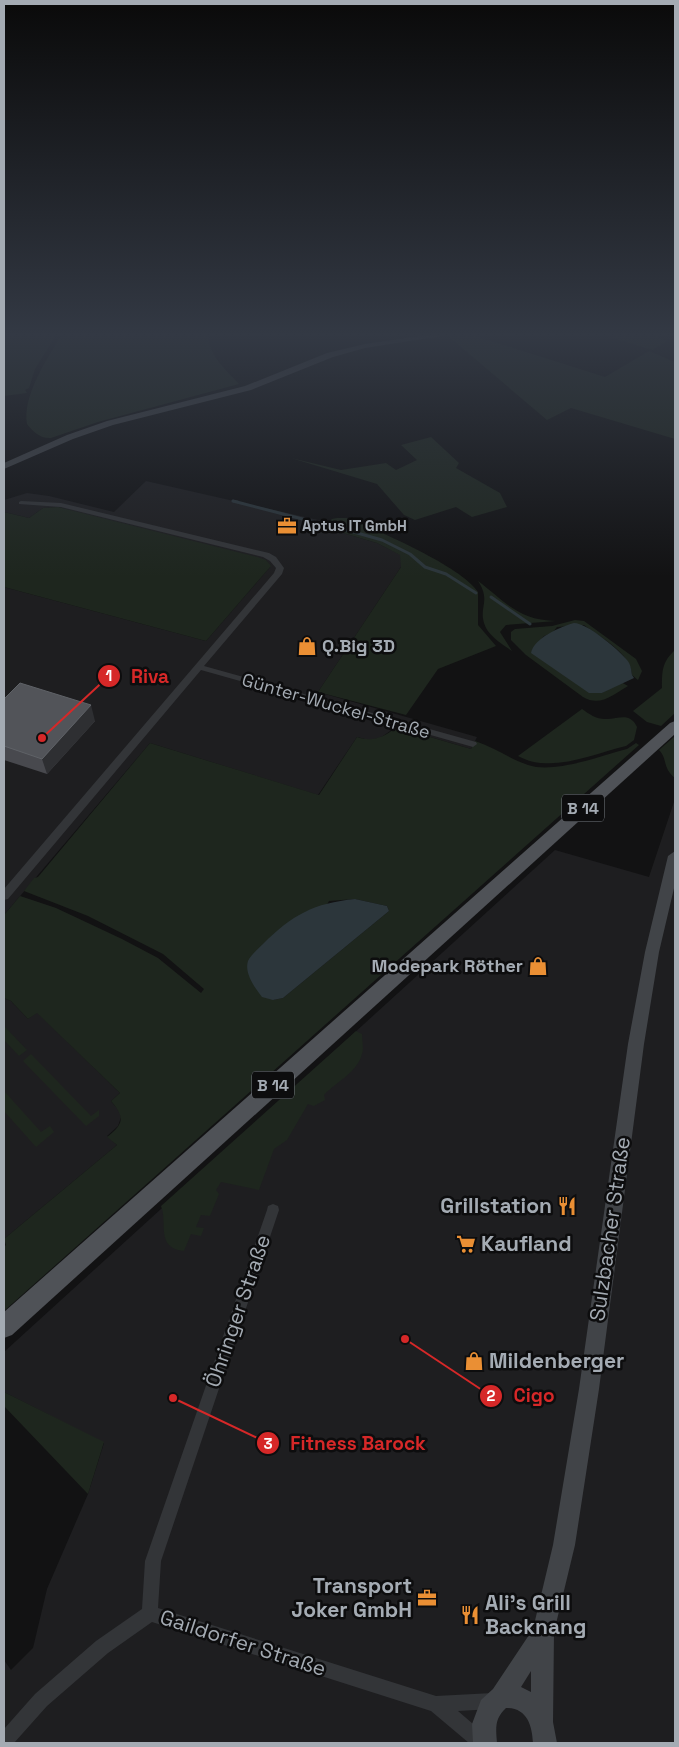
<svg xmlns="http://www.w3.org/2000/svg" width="679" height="1747" font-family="'Space Grotesk',sans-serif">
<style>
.built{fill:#1e1e20}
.green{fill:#1e261e;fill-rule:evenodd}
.water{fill:#2c363b}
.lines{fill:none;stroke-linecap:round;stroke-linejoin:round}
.stream-far1{stroke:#2c363b;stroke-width:2.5}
.stream{stroke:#2c363b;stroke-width:3}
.street{fill:#333538;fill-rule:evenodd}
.secondary{fill:#414448;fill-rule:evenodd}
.primary{fill:#4f5257;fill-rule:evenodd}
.wall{fill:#48494e}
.shaded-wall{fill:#2e2f32}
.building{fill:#525459;stroke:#5f6267}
.labels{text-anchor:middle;stroke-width:5;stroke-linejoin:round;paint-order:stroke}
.far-poi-label{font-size:15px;font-weight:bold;fill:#a4abb3;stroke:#0d0d0e;text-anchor:start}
.shield{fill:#0d0d0e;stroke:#777c82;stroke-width:1}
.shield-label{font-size:16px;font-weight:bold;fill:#a4abb3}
.poi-label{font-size:18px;font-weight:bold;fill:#a4abb3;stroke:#0d0d0e;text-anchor:start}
.street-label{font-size:18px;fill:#a4abb3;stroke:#0d0d0e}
.near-poi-label{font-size:21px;font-weight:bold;fill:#a4abb3;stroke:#0d0d0e;text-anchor:start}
.near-street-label{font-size:21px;fill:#a4abb3;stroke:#0d0d0e}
.leader{fill:none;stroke:#d62828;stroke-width:2}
.callout-dot{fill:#d62828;stroke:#0d0d0e;stroke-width:2}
.mark-label{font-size:15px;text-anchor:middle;font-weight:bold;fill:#fff}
.callout-label{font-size:19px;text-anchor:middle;font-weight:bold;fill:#d62828;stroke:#0d0d0e;stroke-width:5;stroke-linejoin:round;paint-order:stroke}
</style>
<rect width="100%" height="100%" fill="#121213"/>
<!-- built -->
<g class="built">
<polygon points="146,481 327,522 323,527 377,543 401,555 401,567 318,692 477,737 471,749 396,727 380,738 369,740 357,737 318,795 150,743 4,915 4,587 206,641 270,567 58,507 43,508 29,518 4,512 4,500 27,493 49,496 114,512"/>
<polygon points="675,799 675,1743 4,1743 4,1660 11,1670 33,1648 47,1589 88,1494 104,1443 4,1392 4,1352 555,850 649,877"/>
<polygon points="4,998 11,1001 28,1019 37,1012 120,1093 111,1101 120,1112 121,1117 118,1126 107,1136 117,1145 4,1239"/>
</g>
<!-- green -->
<g class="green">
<polygon points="4,332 58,332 35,369 29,388 25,390 27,393 4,396"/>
<path d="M63,332h145c0,23 16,36 31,52l-141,38 -47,16c-10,1 -18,-6 -24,-14 -5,-29 22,-68 36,-92z"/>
<polygon points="612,332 675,332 668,337 660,336 657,338 668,341 652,350 607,336"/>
<polygon points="466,333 605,377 649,351 675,362 675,439 571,408 547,420 448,336"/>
<polygon points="431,437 459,463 456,468 500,493 507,507 472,517 456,507 415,520 404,515 377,484 291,458 341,470 386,463 396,470 417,460 401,445"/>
<polygon points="58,507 257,557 266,560 271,566 206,641 4,587 4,512 29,518 43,508"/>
<path d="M337,518h12c31,14 112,48 129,74v33l18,21 -58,23 -32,46 -88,-23 83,-125 -1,-12 -23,-12 -54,-16 9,-8z"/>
<path d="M478,581c29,22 40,39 78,40l-50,4 -6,7 12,19c-10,-7 -25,-16 -28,-28 -5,-17 7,-22 -6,-42z"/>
<path d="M575,620l9,1 52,38 6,12 -4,9 -6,-5c-2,-23 -31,-37 -48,-50l-27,2 -5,6 -8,3 -12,14 70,43 19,-11 7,4c-15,9 -28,21 -45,11l-57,-42 -15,-15v-8l4,-3 37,-3z"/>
<path d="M675,650v63l-14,13 -14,-4 -14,-11 29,-23c0,-17 0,-26 13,-38z"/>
<path d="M582,709c7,5 14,10 23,10 13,1 24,-8 32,8l-3,13 -8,6c-33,8 -76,28 -108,10z"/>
<path d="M396,727l75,22 4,-8c19,6 35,18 53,24 26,9 72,-9 99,-16l9,-6 3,2 -635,566v-64l2,-2 -2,-6 113,-94 -10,-8c17,-13 18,-20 4,-36l9,-8 -83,-80 -9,6 -17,-18 -7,-3v-83l16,-19 36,12 66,31 36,19 43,35 3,-4 -41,-35 -75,-38 -64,-25 10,-13 4,-1 112,-134 169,52 38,-58c15,5 27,1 39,-10zM355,899l32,7 2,5 -106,87 -10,2 56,-99z"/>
<path d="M675,736v42c-13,-10 -7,-19 -16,-28z"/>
<polygon points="4,1026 27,1050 19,1056 4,1040"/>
<path d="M356,1031l6,3c0,5 2,15 0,20 -5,19 -26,28 -38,41l1,5 -11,6 -6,-2 -21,36 -13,9 -15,41 -38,-8 -5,8 3,4 -9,22 -9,-1 -5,12 8,1 -3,8 -10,-2 -7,17c-29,-3 -16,-28 -23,-45z"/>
<polygon points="31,1054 91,1116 99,1110 99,1116 86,1126 23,1061"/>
<polygon points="4,1091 41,1132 50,1126 54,1132 36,1147 4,1111"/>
<polygon points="4,1392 104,1442 88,1494 4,1406"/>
</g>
<!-- water -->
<g class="water">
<path d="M574,623c13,0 44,26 53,37 4,5 4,9 5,15l2,3 -32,15h-13l-58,-40c3,-15 29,-26 43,-30z"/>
<path d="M355,899l32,7 2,5 -106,87 -10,2 -11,-3c-7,-9 -18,-24 -14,-36 3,-6 10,-12 15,-17 29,-29 51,-41 92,-45z"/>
</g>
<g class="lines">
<!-- stream-far1 -->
<polyline class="stream-far1" points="233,501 238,502"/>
<!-- stream -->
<g class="stream">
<polyline points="233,501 314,522"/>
<polyline points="329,525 382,540 410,554 425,567 446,574 476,593"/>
<polyline points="491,597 530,624"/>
</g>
<!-- street -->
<g class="street">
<polygon points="21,501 61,503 269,553 276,557 284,568 282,574 204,666 476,742 477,744 473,747 201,670 8,899 4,900 4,889 274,573 276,568 270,561 263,557 61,507 19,504 19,502"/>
<polygon points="273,1204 278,1206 279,1210 161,1561 158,1608 436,1696 493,1693 499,1695 501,1701 499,1707 493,1709 458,1711 488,1737 491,1743 469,1743 431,1711 152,1622 108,1653 47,1706 14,1743 4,1743 4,1729 35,1694 96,1641 142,1609 145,1561 267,1210 268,1206"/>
</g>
<!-- secondary -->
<g class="secondary">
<polygon points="448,332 467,332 365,348 333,357 251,390 113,425 73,439 4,469 4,463 67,435 107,421 245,386 327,353 365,344"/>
<path d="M675,851v33l-16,68 -15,92 -45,345 -24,156 -21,87 -1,90 4,21h-24c-1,-18 -6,-35 -27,-35 -12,11 -10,21 -9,35h-24l-1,-19 9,-24 12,-11 40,-60 20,-84 26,-156 49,-345 17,-92 23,-96zM531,1671v21l-10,-5z"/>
</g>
<!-- primary -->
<polygon class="primary" points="675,721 675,734 12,1335 4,1338 4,1312 670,723"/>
</g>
<!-- wall -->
<polygon class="wall" points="4,699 95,721 47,774 4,760"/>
<!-- shaded-wall -->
<polygon class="shaded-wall" points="91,705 95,721 47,774 42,759"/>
<!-- building -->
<polygon class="building" points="20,683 91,705 42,759 4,746 4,699"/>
<!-- sky -->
<linearGradient id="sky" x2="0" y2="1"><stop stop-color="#0a0a0a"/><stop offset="0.58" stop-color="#333944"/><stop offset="1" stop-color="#333944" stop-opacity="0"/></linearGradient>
<rect width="679" height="577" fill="url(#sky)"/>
<!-- icons -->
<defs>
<g id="office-bare" transform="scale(1.5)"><path d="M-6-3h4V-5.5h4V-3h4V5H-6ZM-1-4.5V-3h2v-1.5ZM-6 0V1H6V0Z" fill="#ea8f34" stroke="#0d0d0e" stroke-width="2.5" paint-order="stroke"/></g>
<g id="shop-bare" transform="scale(1.5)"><path d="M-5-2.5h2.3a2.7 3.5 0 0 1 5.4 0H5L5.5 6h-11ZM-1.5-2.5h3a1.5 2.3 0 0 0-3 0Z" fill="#ea8f34" stroke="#0d0d0e" stroke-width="2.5" paint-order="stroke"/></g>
<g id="restaurant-bare" transform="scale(1.5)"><path d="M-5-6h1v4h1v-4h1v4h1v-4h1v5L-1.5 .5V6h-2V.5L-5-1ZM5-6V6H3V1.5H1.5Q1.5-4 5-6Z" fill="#ea8f34" stroke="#0d0d0e" stroke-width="2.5" paint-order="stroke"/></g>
<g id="supermarket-bare" transform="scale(1.5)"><path d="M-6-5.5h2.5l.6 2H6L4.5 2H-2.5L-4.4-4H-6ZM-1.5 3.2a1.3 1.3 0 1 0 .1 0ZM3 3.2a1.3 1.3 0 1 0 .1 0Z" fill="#ea8f34" stroke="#0d0d0e" stroke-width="2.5" paint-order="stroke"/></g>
</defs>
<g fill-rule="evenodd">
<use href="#office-bare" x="287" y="526"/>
<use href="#shop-bare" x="307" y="646"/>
<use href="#shop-bare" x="538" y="966"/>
<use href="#restaurant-bare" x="567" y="1206"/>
<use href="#supermarket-bare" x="466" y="1244"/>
<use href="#shop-bare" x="474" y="1361"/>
<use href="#office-bare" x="427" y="1598"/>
<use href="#restaurant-bare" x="470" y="1615"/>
</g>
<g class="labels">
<!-- far-poi labels -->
<g class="far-poi-label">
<text x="302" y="531">Aptus IT GmbH</text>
</g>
<!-- shield labels -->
<g class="shield">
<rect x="562" y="794.5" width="42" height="27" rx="4"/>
<rect x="252" y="1071.5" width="42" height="27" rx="4"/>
</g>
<g class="shield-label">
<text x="583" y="814">B 14</text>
<text x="273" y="1091">B 14</text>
</g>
<!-- poi labels -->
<g class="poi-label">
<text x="322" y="652">Q.Big 3D</text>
<text x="523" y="972" text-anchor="end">Modepark Röther</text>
</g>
<!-- street labels -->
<g class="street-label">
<text transform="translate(336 706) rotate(16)" y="6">Günter-Wuckel-Straße</text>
</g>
<!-- near-poi labels -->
<g class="near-poi-label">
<text x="552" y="1213" text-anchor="end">Grillstation</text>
<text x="481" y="1251">Kaufland</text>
<text x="489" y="1368">Mildenberger</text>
<text x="412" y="1593" text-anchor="end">Transport<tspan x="412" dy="24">Joker GmbH</tspan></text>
<text x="485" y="1610">Ali's Grill<tspan x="485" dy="24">Backnang</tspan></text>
</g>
<!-- near-street labels -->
<g class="near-street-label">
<text transform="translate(610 1229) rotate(-82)" y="7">Sulzbacher Straße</text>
<text transform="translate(238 1311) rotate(-71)" y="7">Öhringer Straße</text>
<text transform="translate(243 1643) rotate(18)" y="7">Gaildorfer Straße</text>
</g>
</g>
<!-- callouts -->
<path class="leader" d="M42 738L109 676M405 1339L491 1396M173 1398L268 1443"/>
<g class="callout-dot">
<circle cx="42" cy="738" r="5"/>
<circle cx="405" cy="1339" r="5"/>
<circle cx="173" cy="1398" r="5"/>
<circle cx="109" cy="676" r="12"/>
<circle cx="491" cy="1396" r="12"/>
<circle cx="268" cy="1443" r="12"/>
</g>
<g class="mark-label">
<text x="109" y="681">1</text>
<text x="491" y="1401">2</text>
<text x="268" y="1449">3</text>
</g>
<g class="callout-label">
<text x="150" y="683">Riva</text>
<text x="534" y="1402">Cigo</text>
<text x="358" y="1450">Fitness Barock</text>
</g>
<!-- border -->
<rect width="679" height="1747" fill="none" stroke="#a4abb3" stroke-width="10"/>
</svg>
